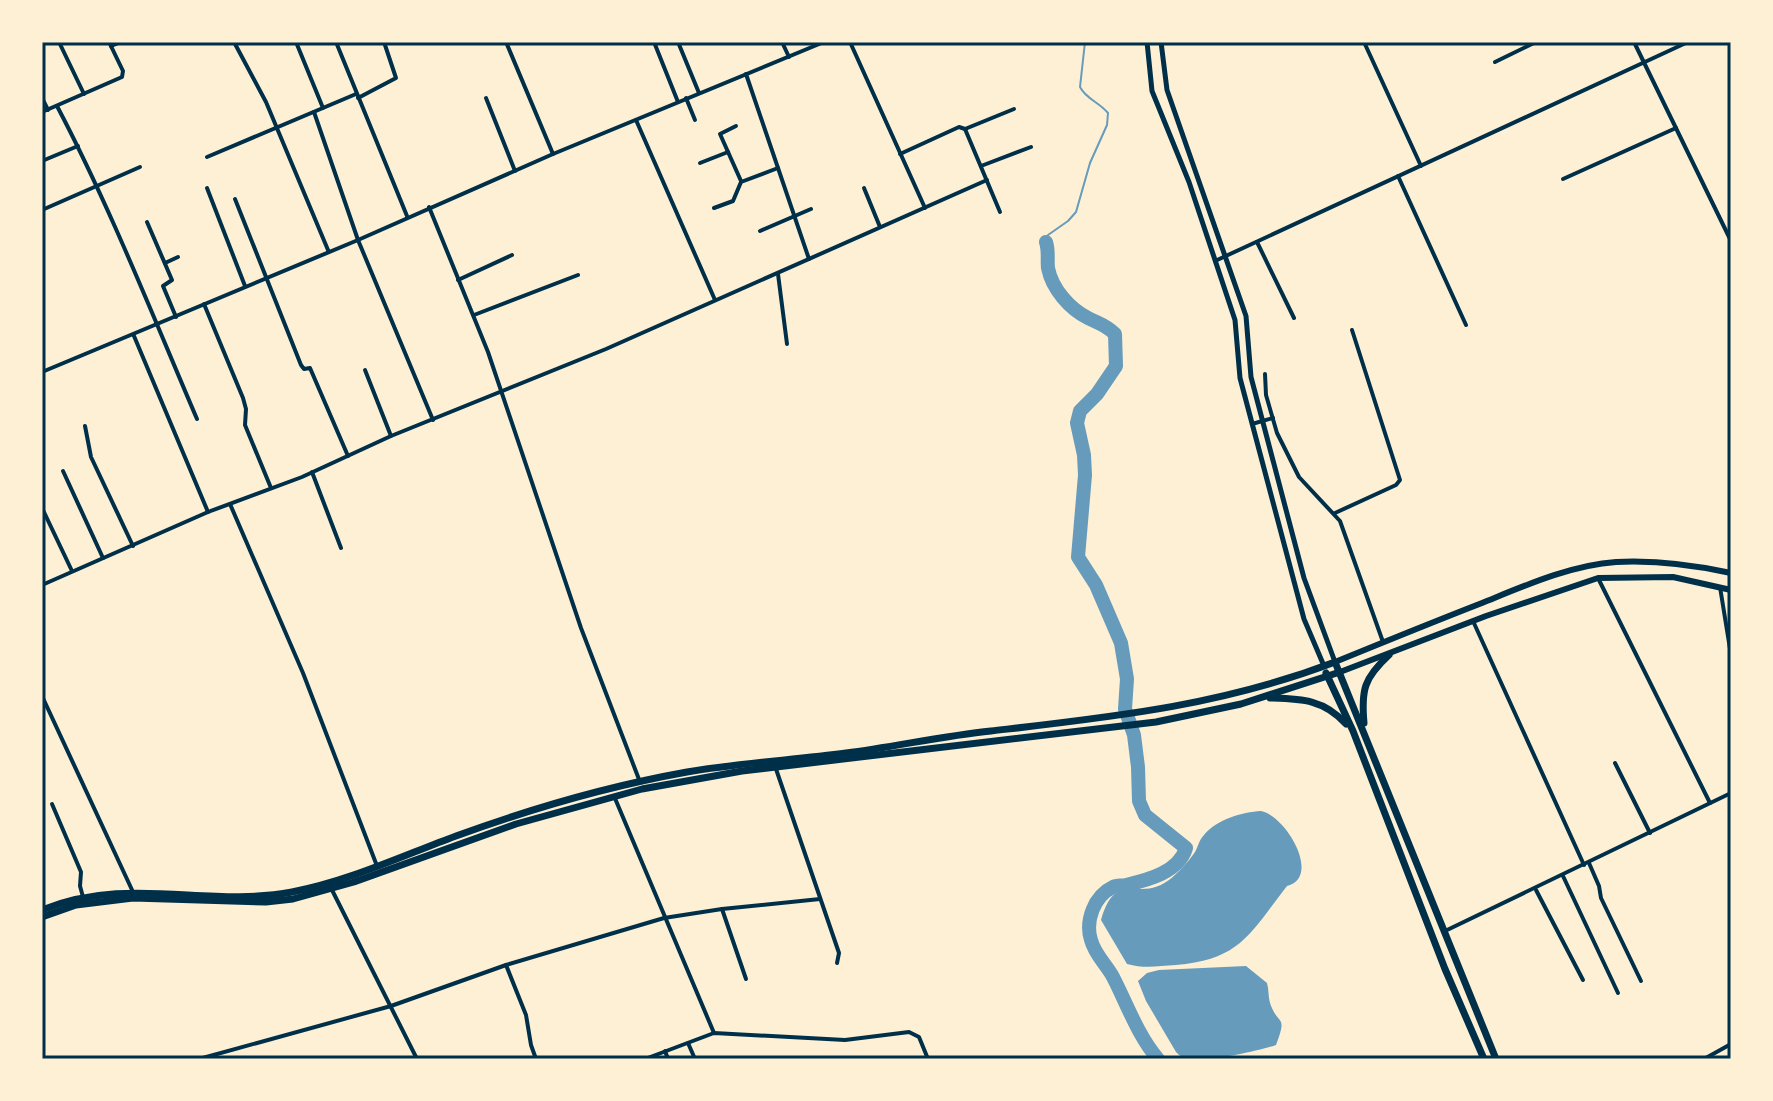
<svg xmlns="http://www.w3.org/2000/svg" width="1773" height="1101" font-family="Barlow,sans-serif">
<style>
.water{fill:#669bbc}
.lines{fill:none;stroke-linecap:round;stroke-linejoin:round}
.stream{stroke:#669bbc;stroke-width:2}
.river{stroke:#669bbc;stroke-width:14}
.minor{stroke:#003049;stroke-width:4}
.tertiary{stroke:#003049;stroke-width:5}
.primary{stroke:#003049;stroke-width:6}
.trunk{stroke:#003049;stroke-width:7}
.neatline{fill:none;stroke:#003049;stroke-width:3}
</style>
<rect width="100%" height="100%" fill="#fdf0d5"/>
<!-- water -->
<g class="water">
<path d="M1261,811c25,5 61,66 26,75 -36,46 -46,74 -111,79 -18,1 -31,4 -49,-1l-26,-44c15,-52 37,-17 68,-40 9,-7 20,-19 26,-28 3,-5 4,-12 9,-17 12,-15 38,-23 57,-24z"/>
<path d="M1246,966l21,17c2,7 1,13 3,20 8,24 18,10 6,42 -16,6 -74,18 -89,14 -5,-1 -8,-4 -11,-7l-30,-51 -8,-20 9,-8 12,-3z"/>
</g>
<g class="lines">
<!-- stream -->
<path class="stream" d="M1046,242l2,-7 20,-14 8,-9 14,-49 17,-38 1,-12c-9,-11 -22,-14 -28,-26l5,-45"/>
<!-- river -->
<path class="river" d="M1046,242c3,9 1,17 2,26 4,21 22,41 40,50 12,6 18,7 27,16l1,32 -19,28 -17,17 -3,12 7,32 1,20 -7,82 18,28 25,58 6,36 -2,30 9,26 4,32 1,34 6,14 41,33c-7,24 -38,32 -60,37 -4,1 -9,0 -13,2 -19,9 -28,34 -22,53 4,15 15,24 22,37 14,27 25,59 45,82"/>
<!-- minor -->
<g class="minor">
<polyline points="59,42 84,94"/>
<polyline points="234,42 266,102 328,250"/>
<polyline points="296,42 323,108"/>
<polyline points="336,42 407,216"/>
<polyline points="506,42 553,154"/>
<polyline points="654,42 678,102"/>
<polyline points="678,42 699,93"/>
<polyline points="782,42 789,57"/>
<polyline points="850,42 925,208"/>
<polyline points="1364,42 1421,166"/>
<polyline points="1634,42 1731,241"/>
<polyline points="111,46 121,42"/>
<polyline points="1495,62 1536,42"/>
<polyline points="746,74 809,259"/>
<polyline points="42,98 48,110"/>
<polyline points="358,98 396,78 384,42"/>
<polyline points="486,98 515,171"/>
<polyline points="686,98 695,120"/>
<path d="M57,106c53,101 95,208 140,313"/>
<polyline points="42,112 122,77 123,71 109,42"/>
<polyline points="314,112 358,240 433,420"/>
<polyline points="636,120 715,300"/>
<polyline points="736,126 720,134 741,181"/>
<polyline points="965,129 1000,212"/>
<polyline points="900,154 959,127 965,129 1014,109"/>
<polyline points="207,157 356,94"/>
<polyline points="42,161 78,146"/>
<polyline points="700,163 728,152"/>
<polyline points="981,166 1031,147"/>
<polyline points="1398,176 1466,325"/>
<polyline points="1563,179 1676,128"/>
<polyline points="207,188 245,286"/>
<polyline points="864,188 880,227"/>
<polyline points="235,199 301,365 304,369 310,368 348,456"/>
<polyline points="429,207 488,352 581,628 640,782"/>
<polyline points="714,208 733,201 741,182 778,168"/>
<polyline points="42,210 140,167"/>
<polyline points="147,222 172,280 163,286 176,317"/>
<polyline points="760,231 811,209"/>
<polyline points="1257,242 1294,318"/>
<polyline points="1215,261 1688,42"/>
<polyline points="165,263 178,257"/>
<polyline points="778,274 787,344"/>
<polyline points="458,280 512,255"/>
<polyline points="204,304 243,398 246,409 245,425 271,488"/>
<polyline points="474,315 578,275"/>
<polyline points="134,336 208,512"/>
<polyline points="365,370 391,436"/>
<polyline points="42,372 358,240 553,154 824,42"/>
<polyline points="1265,374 1266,395 1277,433 1299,477 1340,521 1383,642"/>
<polyline points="1252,424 1273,418"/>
<polyline points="85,426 91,457 133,546"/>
<polyline points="63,471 103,558"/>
<polyline points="312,472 341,548"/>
<polyline points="230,504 303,673 377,866"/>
<polyline points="42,508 72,571"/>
<polyline points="1335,513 1396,485 1400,480 1352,330"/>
<polyline points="1598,578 1710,803"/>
<polyline points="42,585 208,512 302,477 391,436 606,349 987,180"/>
<polyline points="1720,587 1731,655"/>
<polyline points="1473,621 1584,865"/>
<polyline points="42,696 133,892"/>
<polyline points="1615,763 1650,833"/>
<polyline points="776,769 839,953 837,963"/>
<polyline points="614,796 714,1033"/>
<polyline points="52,804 81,872 80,886 83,897"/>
<polyline points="1589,863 1599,886 1601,898 1641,981"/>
<polyline points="1563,876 1618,993"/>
<polyline points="332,890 417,1059"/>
<polyline points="1536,890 1583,980"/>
<polyline points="722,909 746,979"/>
<polyline points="1445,931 1731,793"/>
<polyline points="506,965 526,1015 531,1045 536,1059"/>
<polyline points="688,1043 695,1059"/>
<polyline points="665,1051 668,1059"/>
<polyline points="199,1059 391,1006 506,965 664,918 722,909 820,899"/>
<polyline points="645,1059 714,1033 845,1040 909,1032 919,1037 928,1059"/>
<polyline points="1704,1059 1731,1044"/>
</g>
<!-- tertiary -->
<g class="tertiary">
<polyline points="1147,42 1152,91 1189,182 1235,320 1240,378 1304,619 1324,666"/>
<polyline points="1161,42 1167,90 1246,316 1251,377 1304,578 1335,662"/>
</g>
<!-- primary -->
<g class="primary">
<path d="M1335,662c49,-20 98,-40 147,-59 42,-17 89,-38 134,-41 38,-2 78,3 115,11"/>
<polyline points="1340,672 1486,616 1598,578 1673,577 1731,590"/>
</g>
<!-- trunk -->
<g class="trunk">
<polyline points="1326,673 1353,731 1445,969 1484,1059"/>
<path d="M1270,698c31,1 54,1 76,26"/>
<path d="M1364,723c-3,-33 0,-45 25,-68"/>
<path d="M42,910c87,-35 165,-2 250,-18 57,-11 110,-36 164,-56 74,-27 153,-50 231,-64 53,-9 106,-12 159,-19 48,-6 96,-17 145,-22 121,-14 229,-25 344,-69l161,397"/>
<polyline points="42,917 76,905 133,898 266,902 293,899 354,882 516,824 642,789 742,771 1156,722 1241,704 1340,672"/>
</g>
</g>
<!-- border -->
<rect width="1773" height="1101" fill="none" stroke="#fdf0d5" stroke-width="88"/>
<rect x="44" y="44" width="1685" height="1013" class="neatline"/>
</svg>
